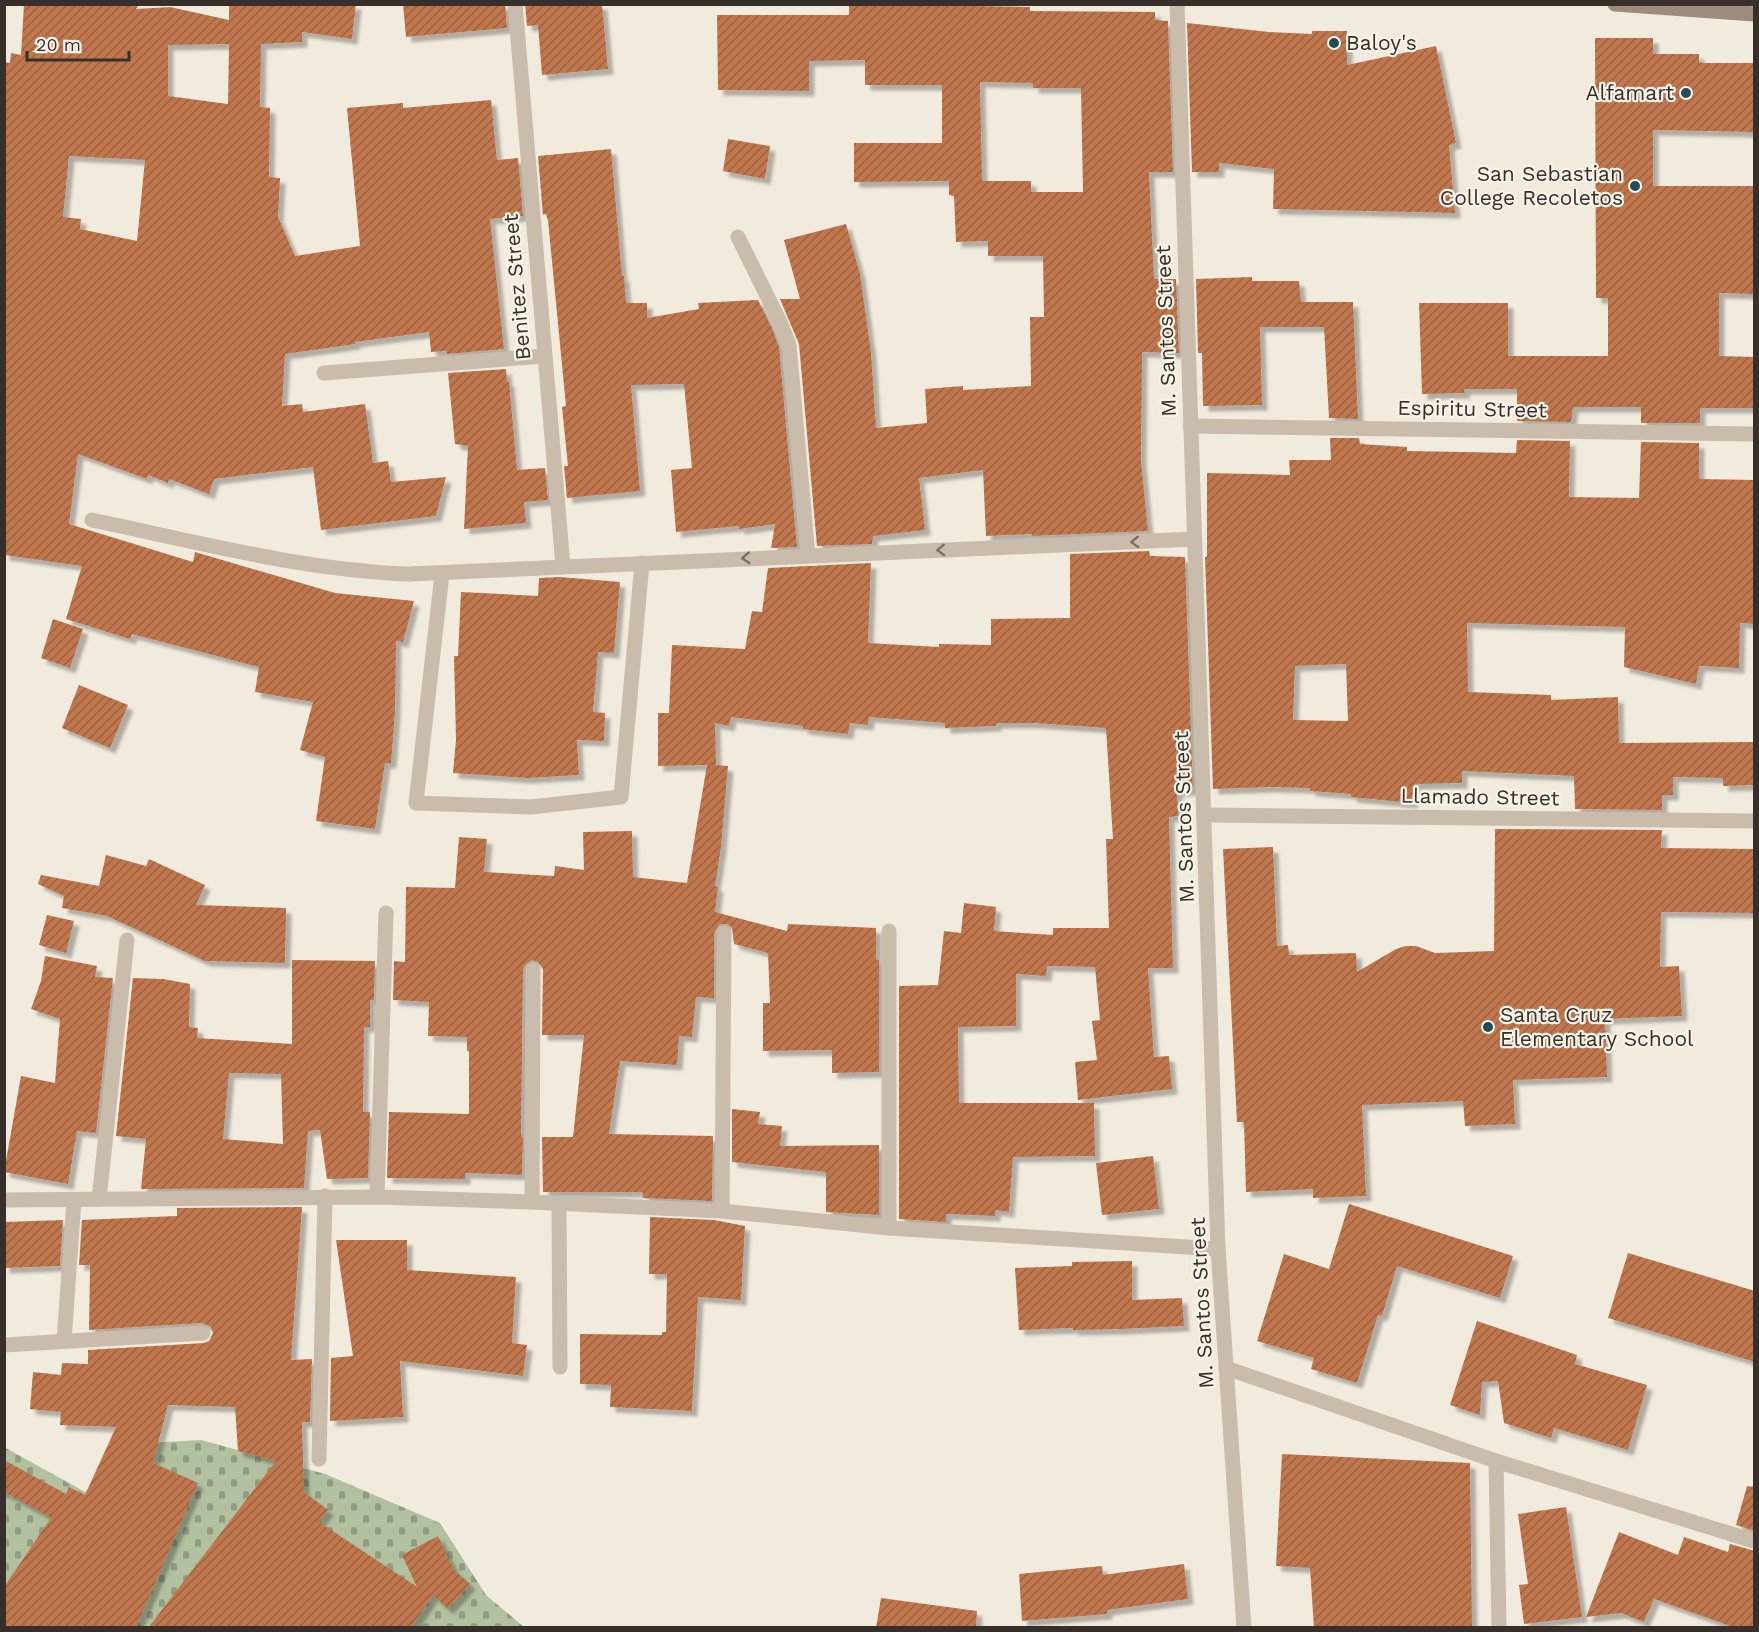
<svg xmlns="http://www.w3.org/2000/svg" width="1759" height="1632" font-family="'Work Sans',sans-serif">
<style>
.cemetery{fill:url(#cemetery-stones)}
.building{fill:url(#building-hatch);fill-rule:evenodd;filter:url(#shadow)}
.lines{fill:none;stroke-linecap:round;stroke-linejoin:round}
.minor{stroke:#c9bcaa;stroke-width:15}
.tertiary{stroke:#c9bcaa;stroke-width:15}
.secondary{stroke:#9d8c7c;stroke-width:15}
.oneway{stroke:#796e63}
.poi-dot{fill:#214d57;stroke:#f9f4ea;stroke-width:2}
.labels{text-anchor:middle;stroke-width:4.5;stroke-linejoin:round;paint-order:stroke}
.poi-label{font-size:21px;fill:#372f29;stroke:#f9f4ea;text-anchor:start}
.street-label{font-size:21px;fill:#372f29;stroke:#f9f4ea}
</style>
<defs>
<pattern id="cemetery-stones" width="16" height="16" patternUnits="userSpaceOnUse" patternTransform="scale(1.5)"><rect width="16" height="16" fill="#b1c09f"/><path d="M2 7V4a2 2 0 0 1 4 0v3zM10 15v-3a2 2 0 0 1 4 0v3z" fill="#919c82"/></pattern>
<pattern id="building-hatch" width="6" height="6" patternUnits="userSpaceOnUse" patternTransform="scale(1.5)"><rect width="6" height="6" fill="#c0774d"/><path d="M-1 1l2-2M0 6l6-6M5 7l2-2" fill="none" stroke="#9d6240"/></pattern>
<filter id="shadow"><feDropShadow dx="5.5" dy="5.5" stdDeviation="1.5" flood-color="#0004"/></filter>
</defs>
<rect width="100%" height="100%" fill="#f1ebde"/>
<!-- cemetery -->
<polygon class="cemetery" points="201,1440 325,1474 440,1523 486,1595 524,1627 5,1627 4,1447 85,1492 121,1457 146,1443"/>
<!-- building -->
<g class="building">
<path d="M24,4h115l-3,5 34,-2 59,13v-16h127l-4,35 -50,-7v10l-41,2 -1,63 10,1 -1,69 11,1 -2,39 17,39 65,-10 -13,-138 56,-5v5l88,-8 6,60 21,-2 5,58 -33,3 14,130 -57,5 -1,-3 -15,1 -2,-20 -74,10v2l-70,10 -3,52 20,-2 1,8 62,-8 8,59 15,-2 3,21 55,-5 -10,39 -115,14 -8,-63 -99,12 -5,15 -40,-15 -1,4 -20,-8 -1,4 -69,-25 -9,70 124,38 2,-10 140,41 79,8 -11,41 -7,-1 -1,72 -4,50h-6l-10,66 -59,-8 9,-64 -25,-7 13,-48 -58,-10 4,-25 -127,-33 -2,5 -64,-20 16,-53 -78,-11v-493l6,1 1,-10 10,2zM229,44l-1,60 -60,-8v-51zM69,156l76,4 -8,81 -57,-12 1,-10 -18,-2z"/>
<polygon points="403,4 505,4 507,28 406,37"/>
<polygon points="525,4 602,4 608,69 542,75 538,25 527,26"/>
<path d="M849,4h125v2l56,1v4l125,1v8l13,1 5,151h-24l5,107h22l3,74 -37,-1 -1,109 7,70 -116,5v-2l-46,2 -3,-66 -64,8 6,52 -52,6 -1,8 -55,2 -18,-202 -19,-45h20l-16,-59 62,-16 14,50 11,78 5,76 51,-5 -2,-34 38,-3v4l68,-4 -1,-69h14l-1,-61h-55v-15l-32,1 -2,-46 -5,-1v-14l-95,1v-39h88v-58h-77v-25l-56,1v30l-91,-1 -1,-75h132zM980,82l53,1v5h48l2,104h-52v-11h-49z"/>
<polygon points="1187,23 1269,32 1312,34 1312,31 1347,31 1347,65 1436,46 1456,143 1449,145 1455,213 1273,209 1274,169 1219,163 1219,172 1192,172"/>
<polygon points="1595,38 1653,38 1653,54 1699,54 1699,63 1755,63 1755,132 1653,130 1653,186 1755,186 1755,294 1719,293 1719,356 1755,357 1755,408 1700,408 1700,423 1641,423 1641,407 1573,407 1571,422 1517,421 1517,389 1464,389 1465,393 1422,394 1419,303 1508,303 1508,356 1608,356 1608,298 1596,298"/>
<polygon points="728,139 770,146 765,179 723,171"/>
<polygon points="611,149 622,276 624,276 626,303 647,303 647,318 699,309 698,303 758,300 772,328 779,347 797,547 771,548 775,524 739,529 739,526 676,532 671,470 692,468 684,384 631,385 640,491 567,498 564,466 568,466 562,407 566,406 548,220 546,214 543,215 538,156"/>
<polygon points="1252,277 1252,281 1299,281 1301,302 1353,302 1358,419 1329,418 1324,327 1260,327 1262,405 1203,406 1202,353 1198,353 1196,279"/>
<polygon points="506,369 507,382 509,381 517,470 545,468 548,500 524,502 526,523 464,529 468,446 455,444 448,373"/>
<path d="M1330,438h29l1,6 47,3v4l109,2 1,-13 53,1 -1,56 70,1 2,-56 58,1v36l56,1v144l-15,-1 -1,45 -40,-2 -3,18 -72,-17 1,-40 -158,-4 1,69 83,3v5l67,-3 1,46 136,-1v43l-32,1v-8l-50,-1v18h-11v15l-87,-1 -1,-33 -112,-5v12l-48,1 -2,19 -61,-6v-3l-41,-3v-3l-40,-1 -57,2 -8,-232h2v-84l83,2 -1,-15h42zM1346,664l2,57 -55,-1 2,-54z"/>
<polygon points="1149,551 1150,556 1185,557 1193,790 1177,791 1178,816 1169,817 1173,968 1148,968 1154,1057 1169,1056 1172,1089 1078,1100 1075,1062 1097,1060 1092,1021 1100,1020 1095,967 1047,966 1046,976 1016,974 1016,1026 958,1027 959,1103 1094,1103 1095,1156 1013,1157 1009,1212 995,1210 995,1216 946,1214 946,1222 899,1219 899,986 938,985 944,931 961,933 964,903 996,907 994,931 1053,935 1053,928 1109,928 1106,839 1113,839 1106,728 1035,723 996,723 996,726 945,728 945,723 869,717 868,725 850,723 848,734 803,729 803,726 731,717 729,726 715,723 716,765 728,766 721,847 715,886 718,887 715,912 787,931 788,924 876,928 876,960 879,960 879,1072 832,1073 832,1050 763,1051 763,1003 770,1003 768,953 734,944 732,928 728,924 720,924 714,933 714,998 696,997 692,1037 679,1036 677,1065 620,1061 609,1134 713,1136 712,1201 643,1198 643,1192 543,1192 542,1137 573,1137 584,1035 542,1035 543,969 538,962 532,960 525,965 523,970 521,1136 523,1137 522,1175 465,1173 465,1179 387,1178 389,1112 469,1114 469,1051 467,1051 467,1037 428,1036 429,1002 393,1000 394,961 405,962 406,887 455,888 459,837 487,839 484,872 554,876 555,866 584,870 583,832 632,831 633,877 687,883 707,765 658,766 658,713 669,713 672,645 745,649 752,611 762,612 768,568 871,563 868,643 939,647 939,644 991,645 991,619 1070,618 1070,554"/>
<polygon points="560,577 620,582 614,653 598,652 593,712 605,713 604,741 577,740 579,775 527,778 453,773 456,740 454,656 458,656 461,592 538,596 539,578"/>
<polygon points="53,619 83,629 70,668 41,658"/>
<polygon points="79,685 128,705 110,748 62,728"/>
<polygon points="1495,829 1662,830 1661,848 1755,849 1755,913 1661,912 1660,967 1679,966 1682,1016 1605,1019 1607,1077 1513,1080 1515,1124 1465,1126 1463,1101 1362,1105 1366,1196 1313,1198 1313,1189 1246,1192 1244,1122 1237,1122 1223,849 1273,847 1277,946 1288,945 1289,955 1356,953 1357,972 1396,949 1406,946 1416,946 1435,953 1494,951"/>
<polygon points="106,855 146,866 149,859 205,885 196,905 286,908 285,963 205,961 107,916 62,908 64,896 38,884 41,875 99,886"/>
<polygon points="47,915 74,921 66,953 39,945"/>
<polygon points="45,956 97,966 95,977 113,978 96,1133 77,1131 68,1184 4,1172 21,1076 55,1083 60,1019 31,1009 41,981"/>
<path d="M292,960l83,1 -1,39h-4v27h-6l-1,85h7l-2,66 -41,1 -7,-49 -12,1 -4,57 -163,1 5,-50 -30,-3 17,-158 30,1 27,5 -1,43 9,1 -1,10 95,6zM229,1073l52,1 2,70 -60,-5z"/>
<polygon points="732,1109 760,1112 758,1124 782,1126 780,1146 879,1145 879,1215 826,1212 826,1172 732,1162"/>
<polygon points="1153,1156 1159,1209 1102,1215 1096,1163"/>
<polygon points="1349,1204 1513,1256 1500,1298 1397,1266 1382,1316 1378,1315 1357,1383 1311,1369 1314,1358 1257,1341 1284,1254 1329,1269"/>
<polygon points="302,1207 291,1360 312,1359 310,1422 302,1422 304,1492 328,1510 319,1522 417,1587 402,1555 438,1536 454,1570 470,1584 448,1609 433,1595 411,1628 148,1628 276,1461 238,1451 235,1407 168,1405 153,1463 198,1483 136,1628 4,1628 4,1587 51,1518 4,1492 4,1460 66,1494 69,1487 85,1495 116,1427 60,1425 61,1412 30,1409 33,1372 61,1375 62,1363 88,1364 88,1350 204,1343 209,1341 213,1333 211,1327 202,1323 89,1330 90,1265 79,1265 82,1220 177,1216 177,1208"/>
<polygon points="650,1217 714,1220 745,1226 741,1300 698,1297 692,1411 610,1407 611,1385 580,1384 580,1334 662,1335 662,1332 666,1332 667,1274 649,1274"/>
<polygon points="63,1220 60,1266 4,1268 4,1222"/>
<polygon points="336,1240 407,1240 407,1270 516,1277 512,1343 527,1345 523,1376 400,1361 403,1417 330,1421 331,1358 353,1356"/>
<polygon points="1628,1253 1755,1291 1755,1362 1608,1318"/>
<polygon points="1132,1261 1132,1300 1182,1298 1184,1326 1121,1329 1073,1330 1073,1328 1019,1330 1015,1268 1072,1266 1072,1262"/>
<polygon points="1477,1321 1577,1355 1575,1364 1647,1385 1628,1450 1554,1428 1551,1438 1504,1423 1498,1381 1482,1382 1480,1415 1450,1405"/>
<polygon points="1282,1454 1470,1463 1472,1628 1314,1628 1310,1568 1276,1566"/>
<polygon points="1747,1486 1755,1487 1755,1531 1736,1525"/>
<polygon points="1566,1507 1582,1617 1524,1624 1519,1585 1528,1584 1518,1514"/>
<polygon points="1619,1532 1678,1555 1684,1537 1728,1552 1730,1544 1755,1551 1755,1628 1736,1628 1654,1599 1644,1622 1621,1613 1586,1617"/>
<polygon points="1184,1564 1188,1599 1107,1610 1107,1614 1022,1621 1019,1574 1102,1566 1103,1575"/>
<polygon points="881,1598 977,1611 976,1628 876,1628"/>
</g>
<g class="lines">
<!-- minor -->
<g class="minor">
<polyline points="515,4 563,566"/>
<polyline points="738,237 781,324 789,345 808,556"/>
<polyline points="324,373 544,356"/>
<polyline points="1190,426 1754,434"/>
<path d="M92,520c105,22 210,50 317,54l785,-35"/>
<polyline points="442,574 416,803 531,807 621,797 642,563"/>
<polyline points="1205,815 1754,821"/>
<polyline points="889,931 889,1228"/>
<polyline points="377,1197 386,913"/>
<polyline points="99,1199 127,940"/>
<polyline points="4,1200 377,1197 532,1202 722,1211 889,1228 1218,1249"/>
<polyline points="532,1202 533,970"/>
<polyline points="559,1204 560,1367"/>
<polyline points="722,1211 724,933"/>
<polyline points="64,1341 74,1200"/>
<polyline points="4,1345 203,1333"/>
<polyline points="319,1459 325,1196"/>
<polyline points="1496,1461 1499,1628"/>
</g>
<!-- tertiary -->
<g class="tertiary">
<polyline points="1177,4 1218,1249 1244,1628"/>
<polyline points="1226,1368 1496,1461 1754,1541"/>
</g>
<!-- secondary -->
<polyline class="secondary" points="1615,4 1754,14"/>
</g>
<!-- one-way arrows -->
<defs><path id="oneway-chevron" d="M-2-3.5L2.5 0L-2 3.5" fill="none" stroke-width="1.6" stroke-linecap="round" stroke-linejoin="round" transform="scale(1.5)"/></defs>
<g class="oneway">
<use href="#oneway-chevron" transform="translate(1135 542) rotate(178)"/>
<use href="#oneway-chevron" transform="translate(941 550) rotate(178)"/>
<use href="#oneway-chevron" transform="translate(746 558) rotate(177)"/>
</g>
<!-- markers -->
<g class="poi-dot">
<circle cx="1334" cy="43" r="6"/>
<circle cx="1686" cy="93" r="6"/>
<circle cx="1635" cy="186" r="6"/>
<circle cx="1488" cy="1027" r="6"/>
</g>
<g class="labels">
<!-- poi labels -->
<g class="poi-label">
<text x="1346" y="50">Baloy's</text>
<text x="1674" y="100" text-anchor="end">Alfamart</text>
<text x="1623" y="181" text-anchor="end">San Sebastian<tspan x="1623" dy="24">College Recoletos</tspan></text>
<text x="1500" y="1022">Santa Cruz<tspan x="1500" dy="24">Elementary School</tspan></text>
</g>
<!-- street labels -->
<g class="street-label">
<text transform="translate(517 287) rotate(-95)" y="7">Benitez Street</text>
<text transform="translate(1166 331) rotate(-92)" y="7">M. Santos Street</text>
<text transform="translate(1472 409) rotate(1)" y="7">Espiritu Street</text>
<text transform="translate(1480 797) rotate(1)" y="7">Llamado Street</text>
<text transform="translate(1184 817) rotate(-92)" y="7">M. Santos Street</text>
<text transform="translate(1202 1303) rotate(-93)" y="7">M. Santos Street</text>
</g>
</g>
<!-- border -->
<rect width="1759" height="1632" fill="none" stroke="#372f29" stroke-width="12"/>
<!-- scale -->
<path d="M27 51v9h102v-9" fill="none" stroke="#372f29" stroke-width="3"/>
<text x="36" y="51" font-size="18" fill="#372f29" stroke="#f9f4ea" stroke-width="4.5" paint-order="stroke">20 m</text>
</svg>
